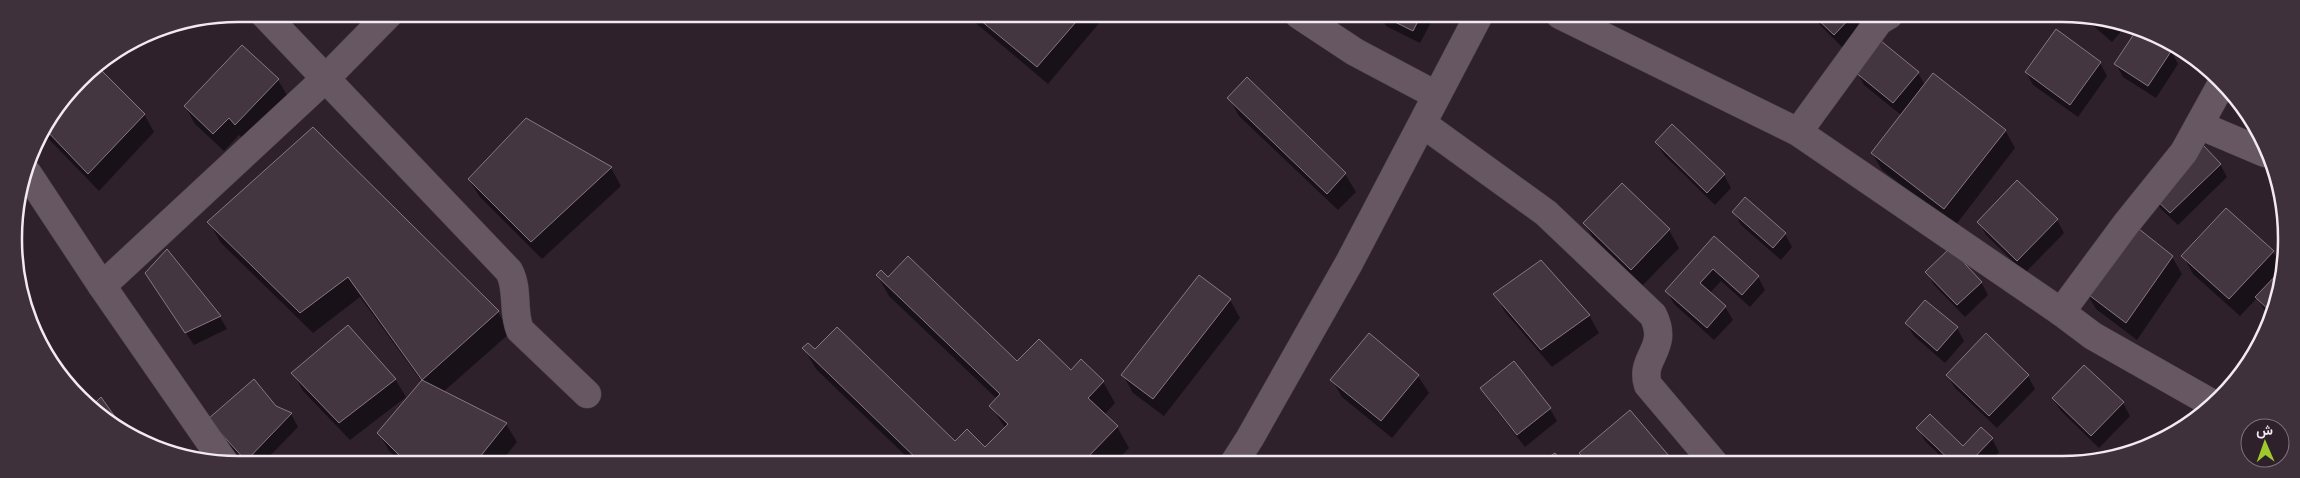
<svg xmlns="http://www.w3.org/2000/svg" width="2300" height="478" font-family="'Archivo Narrow',Vazirmatn,sans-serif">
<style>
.shadow{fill:#0007}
.building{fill:#443641;stroke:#877783}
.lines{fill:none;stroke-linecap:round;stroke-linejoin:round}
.minor-casing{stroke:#4b4048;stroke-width:29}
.tertiary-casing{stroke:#4b4048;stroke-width:29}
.minor{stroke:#665763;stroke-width:28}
.tertiary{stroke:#665763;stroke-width:28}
.rim{fill:none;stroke:#f3eaf1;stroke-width:2.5}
</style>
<rect width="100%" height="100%" fill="#2e212b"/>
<!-- shadow -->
<g class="shadow">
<polygon points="965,14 1096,15 1100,22 1048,84"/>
<polygon points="1380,15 1435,15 1420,43 1386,26"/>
<polygon points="1810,15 1859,15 1864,24 1842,47"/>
<polygon points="2082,16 2090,16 2125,27 2112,42"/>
<polygon points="2137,32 2171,51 2178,64 2156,98 2123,77 2116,64"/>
<polygon points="1881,43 1918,73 1925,85 2005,130 2015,148 1955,226 1882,170 1872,153 1901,115 1864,85 1857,72"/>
<polygon points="2100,63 2107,76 2078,117 2033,85 2026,72"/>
<polygon points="97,68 144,114 154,132 99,191 42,132 80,80"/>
<polygon points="1247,79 1345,174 1356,192 1338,210 1239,116 1229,98"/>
<polygon points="278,80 288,97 246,141 239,135 224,151 195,124 185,106"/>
<polygon points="526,120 611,168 621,186 542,259 480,197 469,180"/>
<polygon points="1656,142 1724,175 1731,188 1715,205 1664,155"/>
<polygon points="2220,164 2227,177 2178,225 2161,209 2153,196"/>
<polygon points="1622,185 1669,230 1679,248 1642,286 1595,241 1585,224"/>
<polygon points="1734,212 1785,234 1792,247 1781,260 1741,225"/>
<polygon points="2057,220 2064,233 2025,273 1986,235 1979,222"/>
<polygon points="209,222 498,312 510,333 443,392 506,424 517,442 500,463 401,462 389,451 379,433 422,382 360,297 313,333 221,243"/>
<polygon points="1714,238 1758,277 1765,290 1750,307 1721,281 1710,293 1725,307 1733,320 1714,340 1674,304 1667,291"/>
<polygon points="167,251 220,317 227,329 194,345 154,286"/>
<polygon points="2273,252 2284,269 2271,311 2270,310 2268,311 2270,314 2269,318 2257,298 2240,316 2193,274 2183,256"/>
<polygon points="2172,257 2182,274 2137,340 2096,309 2086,292"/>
<polygon points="1927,272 1981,282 1988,295 1965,317 1934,285"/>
<polygon points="877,275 888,278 1017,363 1071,372 1081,361 1103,382 1115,403 1104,415 1117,427 1129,448 1114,463 913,463 816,369 804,348 955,443 985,449 1005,428 991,406 997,399 889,296"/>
<polygon points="1200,276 1230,300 1240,318 1164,416 1133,393 1123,375"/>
<polygon points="1495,294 1589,315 1599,333 1552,367 1505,312"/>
<polygon points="1906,323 1957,328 1964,341 1945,363 1914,336"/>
<polygon points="1369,335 1418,376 1429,393 1392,438 1342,397 1332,380"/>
<polygon points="293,373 395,379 406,397 350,440 303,391"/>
<polygon points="1947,375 2028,376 2035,389 1997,428 1955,388"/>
<polygon points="1481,388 1550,409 1557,421 1525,447 1489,401"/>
<polygon points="2053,399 2123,403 2130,416 2099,448 2061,411"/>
<polygon points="275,406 291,414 298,427 264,462 244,462 217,432"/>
<polygon points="1630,412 1673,463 1587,463 1581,453"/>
<polygon points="1918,428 1963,448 1992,439 1999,452 1988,464 1949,464 1925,441"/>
</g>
<!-- building -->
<g class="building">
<polygon points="974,15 1082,15 1037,67"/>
<polygon points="1381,15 1421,15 1413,31"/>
<polygon points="1813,15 1853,15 1834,35"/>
<polygon points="2056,29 2101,62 2070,105 2025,72"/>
<polygon points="2136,31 2147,35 2172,50 2148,86 2114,64"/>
<polygon points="1881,41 1919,72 1893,103 1855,72"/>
<polygon points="242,45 279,79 235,125 229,118 213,134 184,106"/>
<polygon points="98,67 145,114 88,174 45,129 80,80"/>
<polygon points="1933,73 2006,130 1944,209 1871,153"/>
<polygon points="1247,77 1346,173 1327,194 1227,98"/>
<polygon points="526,118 612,167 531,242 468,179"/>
<polygon points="1672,124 1725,174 1707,193 1655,142"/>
<polygon points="313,127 499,311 422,380 348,277 300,313 207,222"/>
<polygon points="2203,145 2221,164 2170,213 2152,196"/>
<polygon points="2017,180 2058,219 2017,261 1977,222"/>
<polygon points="1622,183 1670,229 1631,270 1583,223"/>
<polygon points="1745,197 1786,233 1773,248 1732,212"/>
<polygon points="2226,208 2274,251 2229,299 2181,256"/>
<polygon points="2134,225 2173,256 2126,323 2085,292"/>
<polygon points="1714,236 1759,276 1742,295 1713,269 1700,283 1726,306 1707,328 1665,291"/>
<polygon points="1950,248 1982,282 1957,305 1925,272"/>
<polygon points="167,249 221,316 185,333 145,273"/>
<polygon points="908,256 1017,361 1039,339 1071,370 1081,359 1104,381 1088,398 1118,426 1082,463 921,463 802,348 808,343 815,349 837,327 955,441 967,429 985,447 1008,424 989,406 1000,394 876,275 881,270 888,277"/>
<polygon points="1541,260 1590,315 1541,350 1493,294"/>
<polygon points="2284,267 2284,268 2271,312 2255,297"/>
<polygon points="1199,275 1231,299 1153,399 1121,375"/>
<polygon points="1925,300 1958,327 1937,351 1905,323"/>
<polygon points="348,325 396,379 339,423 291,373"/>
<polygon points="1369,333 1419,375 1381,421 1330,380"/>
<polygon points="1986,333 2029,375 1989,416 1946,375"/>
<polygon points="1514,361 1551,408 1517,435 1480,388"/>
<polygon points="2084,365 2124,402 2091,436 2052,398"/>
<polygon points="254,379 276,406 292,413 246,461 208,419"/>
<polygon points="422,380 507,423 475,463 407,463 377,433"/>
<polygon points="101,397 127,434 92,406"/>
<polygon points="1630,410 1675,463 1588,463 1579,453"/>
<polygon points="1930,414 1963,446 1981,427 1993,438 1968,464 1954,464 1916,428"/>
<polygon points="1555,453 1563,463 1540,463"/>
</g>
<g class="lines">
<!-- minor casing -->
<g class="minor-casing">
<g id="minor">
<path d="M264,14l245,257c10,18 3,40 11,59l67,64"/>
<polyline points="1299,15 1355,52 1436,95"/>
<polyline points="1560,15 1798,132 2061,312 2093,336 2213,404"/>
<path d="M1423,124l123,89 107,102c17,34 -14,42 -5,70l66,78"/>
<polyline points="2199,125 2265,153"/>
<polyline points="1798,132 1879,21 1889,15"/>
<polyline points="28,174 102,286 224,462"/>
<polyline points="102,286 327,77 389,14"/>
<polyline points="2061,312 2126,224 2184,152 2221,85"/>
</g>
</g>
<!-- tertiary casing -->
<g class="tertiary-casing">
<polyline id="tertiary" points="1234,463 1250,438 1349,263 1479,15"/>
</g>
<!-- minor -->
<use href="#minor" class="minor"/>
<!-- tertiary -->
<use href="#tertiary" class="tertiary"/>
</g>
<!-- crop -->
<path d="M0 0H2300V478H0ZM238 22H2062A216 216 0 0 1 2278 238V240A216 216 0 0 1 2062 456H238A216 216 0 0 1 22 240V238A216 216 0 0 1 238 22Z" fill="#3e313b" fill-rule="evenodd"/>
<path class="rim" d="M238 22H2062A216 216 0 0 1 2278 238V240A216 216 0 0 1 2062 456H238A216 216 0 0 1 22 240V238A216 216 0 0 1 238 22Z"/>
<!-- north arrow -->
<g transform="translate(2265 443) rotate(358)"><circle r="24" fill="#2e212b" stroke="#7d717a"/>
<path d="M0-4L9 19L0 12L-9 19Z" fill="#9fca2d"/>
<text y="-8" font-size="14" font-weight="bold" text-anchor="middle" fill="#f3eaf1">ش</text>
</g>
</svg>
